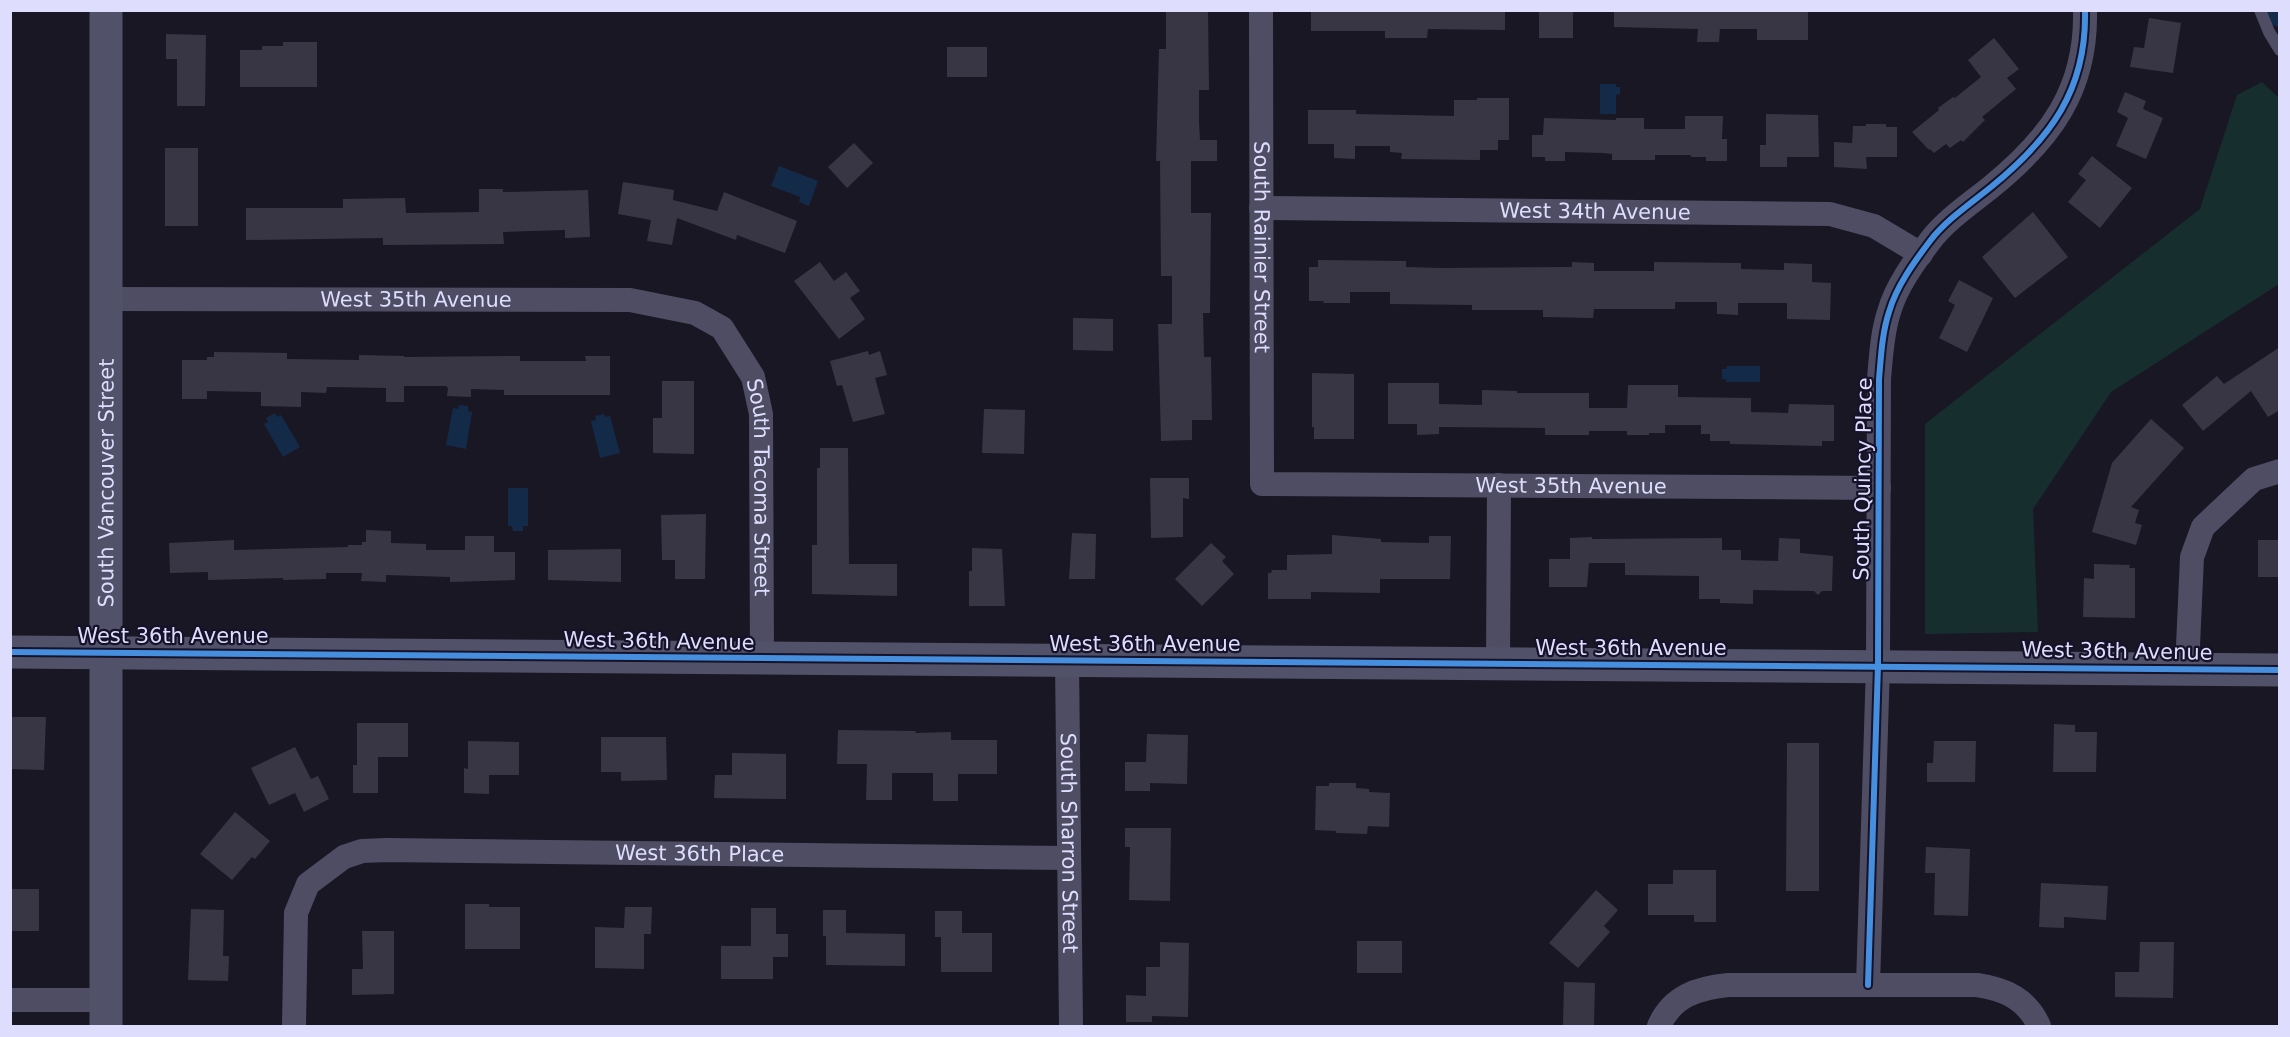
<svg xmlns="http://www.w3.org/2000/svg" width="2290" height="1037" font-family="'DejaVu Sans',sans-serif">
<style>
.green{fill:#162f2e}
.water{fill:#142a49}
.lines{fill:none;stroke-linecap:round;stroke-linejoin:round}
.canal{stroke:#142a49;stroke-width:24}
.building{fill:#383645}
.lane{stroke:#4e4d64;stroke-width:12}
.street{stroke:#4e4d64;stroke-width:24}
.secondary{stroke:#51526a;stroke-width:33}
.cycleway-casing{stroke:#151229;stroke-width:10}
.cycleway{stroke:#468fdf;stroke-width:6}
.labels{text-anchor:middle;stroke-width:4.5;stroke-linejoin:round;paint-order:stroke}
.street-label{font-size:21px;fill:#deddfd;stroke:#151229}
</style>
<rect width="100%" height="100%" fill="#191724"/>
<!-- green -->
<polygon class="green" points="2262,82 2279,98 2279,284 2111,392 2033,509 2038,632 1925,634 1925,424 2200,209 2237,95"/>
<!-- water -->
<g class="water">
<polygon points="1600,84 1616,84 1616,87 1620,87 1620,94 1616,95 1616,114 1600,114"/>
<polygon points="779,166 818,181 809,206 799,202 800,197 771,186"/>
<polygon points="1727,366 1760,366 1760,382 1726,382 1726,379 1722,379 1722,369 1726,369"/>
<polygon points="459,405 468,406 468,411 472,412 466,449 446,445 453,408 458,409"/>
<polygon points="275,413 277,417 281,415 300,447 283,457 264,424 268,422 266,418"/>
<polygon points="604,414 605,417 610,416 620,453 600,458 591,421 596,420 595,416"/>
<polygon points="508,488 528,488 528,526 523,526 523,531 513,531 512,526 508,526"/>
</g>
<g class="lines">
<!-- canal -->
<polyline class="canal" points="2277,10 2280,15"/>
</g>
<!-- building -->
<g class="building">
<polygon points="1166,10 1208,10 1209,90 1199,90 1199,123 1200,140 1217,140 1217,161 1191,161 1191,213 1211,213 1210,313 1203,313 1204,357 1211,357 1212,420 1192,420 1192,440 1161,441 1158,324 1172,324 1172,276 1161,276 1160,161 1156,161 1159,49 1166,49"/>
<polygon points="1311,10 1505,10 1505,30 1428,29 1427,38 1385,38 1385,31 1311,31"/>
<rect x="1539" y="10" width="34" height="28"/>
<polygon points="1614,10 1808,10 1808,40 1757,40 1757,29 1720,29 1719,42 1697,42 1698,29 1614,27"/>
<polygon points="2149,18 2181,23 2173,73 2130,67 2134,47 2144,48"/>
<polygon points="166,34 206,35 205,106 177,106 177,59 166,59"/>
<polygon points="1994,38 2019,69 2007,78 2016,89 1982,117 1985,120 1963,142 1961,140 1950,148 1946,144 1934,153 1930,149 1929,150 1912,132 1939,110 1938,108 1953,97 1955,98 1981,77 1968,60"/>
<polygon points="283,42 317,42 317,87 240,87 240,50 262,50 262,46 283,46"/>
<rect x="947" y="47" width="40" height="30"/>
<polygon points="2125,92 2146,101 2143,109 2163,118 2146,159 2116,146 2128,118 2117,112"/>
<polygon points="1477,98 1509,98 1509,140 1498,140 1498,150 1480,150 1480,160 1401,159 1402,153 1390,152 1390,146 1355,146 1355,159 1334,158 1334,144 1308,144 1308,110 1356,110 1356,114 1454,116 1454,100 1477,100"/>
<polygon points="1766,114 1818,115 1819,157 1787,157 1787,167 1760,167 1760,145 1766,145"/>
<polygon points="1685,116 1723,116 1722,139 1727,139 1727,161 1706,161 1706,157 1692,157 1690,155 1655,155 1655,160 1612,160 1612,154 1603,153 1565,152 1565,161 1545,161 1545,157 1532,157 1532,135 1543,135 1544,118 1616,120 1616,118 1644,118 1644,129 1685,129"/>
<polygon points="1866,124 1886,124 1886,127 1897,127 1897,157 1866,157 1867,169 1834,167 1834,142 1852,143 1853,126 1866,126"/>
<polygon points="854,143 873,163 847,188 828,167"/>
<rect x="165" y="148" width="33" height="78"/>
<polygon points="2092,156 2132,188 2100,228 2068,202 2086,180 2078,174"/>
<polygon points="623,182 674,190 673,200 717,211 724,192 797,221 785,253 737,235 736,240 677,218 672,245 647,241 651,220 618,214"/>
<polygon points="479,189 503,189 503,192 588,190 590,237 565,238 565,230 503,232 504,244 383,245 383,238 246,240 246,208 343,208 343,199 405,198 406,213 479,212"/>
<polygon points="2033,212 2068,257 2015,298 1982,257"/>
<polygon points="1318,260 1406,261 1406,267 1441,268 1572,267 1572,262 1594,263 1594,271 1654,271 1654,262 1741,263 1741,269 1784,270 1784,263 1812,264 1812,282 1831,283 1830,320 1787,319 1787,303 1738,303 1738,315 1717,314 1717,302 1675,302 1675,309 1594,309 1593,318 1543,317 1543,310 1472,310 1472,305 1390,304 1390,292 1350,292 1350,303 1323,303 1324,301 1309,301 1309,267 1318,267"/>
<polygon points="820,262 834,281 846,272 860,291 850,298 865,319 839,339 794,281"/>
<polygon points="1959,280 1993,298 1967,352 1939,338 1955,305 1948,301"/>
<polygon points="1073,318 1113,319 1113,351 1073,350"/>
<polygon points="2280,347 2280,410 2268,417 2251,391 2203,431 2182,405 2217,376 2224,384"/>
<polygon points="868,351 869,355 880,351 887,375 875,378 885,414 853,422 842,385 837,386 830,361"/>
<polygon points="214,352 287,353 287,359 359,360 359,355 404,356 404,357 520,356 520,361 586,361 585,356 610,356 610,395 504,395 504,390 471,389 471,397 447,396 448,388 446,386 404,386 404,402 386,402 386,388 327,387 326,393 301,392 301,407 261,406 261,392 207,391 207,399 182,399 182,360 207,360 207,357 214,357"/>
<polygon points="1312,373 1354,374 1354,439 1314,439 1314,427 1312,427"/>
<polygon points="662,381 694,381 694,454 653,453 653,418 662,418"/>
<polygon points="1388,383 1439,383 1439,404 1482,405 1482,390 1517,391 1517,393 1589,393 1589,408 1627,408 1628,385 1678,385 1678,397 1751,398 1751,412 1788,413 1789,404 1834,405 1834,441 1822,441 1822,446 1730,444 1730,441 1710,441 1710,434 1701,434 1701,425 1665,425 1665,433 1649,433 1649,435 1627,435 1627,431 1589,431 1589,435 1545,435 1545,428 1439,427 1439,434 1417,435 1417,424 1388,424"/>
<polygon points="984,409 1025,410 1024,454 982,453"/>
<polygon points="2151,419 2184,448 2131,507 2139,510 2135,523 2142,525 2136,545 2092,532 2112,463"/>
<polygon points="820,448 848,448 849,564 897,564 897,596 812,594 812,545 817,545 817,468 820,468"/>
<polygon points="1150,478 1189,478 1189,499 1183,498 1183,537 1151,538"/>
<polygon points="706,514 705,579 675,579 675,560 662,560 661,515"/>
<polygon points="366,530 391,531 391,543 426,544 426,550 465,550 465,536 494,536 494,552 515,552 515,580 450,582 450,577 386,575 386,582 361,581 362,573 326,573 326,579 283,580 283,578 208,580 208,572 170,573 169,543 234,540 234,550 348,547 348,545 362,545 362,542 366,542"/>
<polygon points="1072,533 1096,534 1095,579 1069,579"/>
<polygon points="1332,535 1381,539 1381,542 1429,543 1429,536 1451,536 1450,579 1380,579 1380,593 1311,592 1311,599 1268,599 1268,573 1271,573 1272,570 1287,570 1287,555 1332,554"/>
<polygon points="1592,537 1592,539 1722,538 1722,550 1741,550 1741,560 1778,561 1779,538 1800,539 1800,553 1833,556 1832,591 1822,591 1818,595 1814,591 1753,590 1753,604 1720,603 1720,599 1699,599 1699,576 1625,575 1625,563 1589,563 1587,587 1549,587 1549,559 1570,559 1570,538"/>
<rect x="2258" y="540" width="22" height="37"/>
<polygon points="1211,543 1226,557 1222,561 1234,574 1202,606 1175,579"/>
<polygon points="972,548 1002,549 1005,606 969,606 969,571 972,571"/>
<polygon points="621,549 621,582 548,580 548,550"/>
<polygon points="2094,564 2130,565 2129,568 2135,568 2135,618 2083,617 2084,578 2094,579"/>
<polygon points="10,717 46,717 44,770 10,769"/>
<polygon points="357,723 408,723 408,757 378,757 378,793 353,793 353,765 357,765"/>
<polygon points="2054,724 2075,725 2075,732 2097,732 2096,772 2053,772"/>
<polygon points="838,730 916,731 915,733 951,732 951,740 997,740 997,774 958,774 958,801 933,801 933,773 892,773 892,800 866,800 867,764 837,764"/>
<polygon points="1147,734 1188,735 1187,784 1150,783 1150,791 1125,791 1125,762 1146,762"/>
<polygon points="601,737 666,737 667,780 621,781 621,772 601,772"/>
<polygon points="468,741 519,742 519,775 489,775 489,794 464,793 464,768 468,769"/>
<polygon points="1934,741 1976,741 1975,782 1927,782 1927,763 1933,763"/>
<polygon points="1787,743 1819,743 1819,891 1786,891"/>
<polygon points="295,747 311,779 318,776 329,799 304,812 295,793 269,805 251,768"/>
<polygon points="732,753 786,754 786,799 714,798 715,775 732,775"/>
<polygon points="1329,783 1356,783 1356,788 1369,789 1369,792 1390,793 1389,827 1368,826 1367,834 1336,833 1336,831 1315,830 1316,786 1329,786"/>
<polygon points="235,812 270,841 255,859 252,857 232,880 200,854"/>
<polygon points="1125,828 1171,828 1170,901 1129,900 1130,847 1125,847"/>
<polygon points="1926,847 1970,849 1968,916 1934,915 1935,873 1925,873"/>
<polygon points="1673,870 1716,870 1716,922 1694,922 1694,915 1648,915 1648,884 1673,884"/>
<polygon points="2041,883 2108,886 2106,920 2064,917 2064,928 2039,927"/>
<polygon points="11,889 39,889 39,931 10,931"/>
<polygon points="1596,890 1618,910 1604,926 1610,932 1578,968 1549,943"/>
<polygon points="465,904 489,904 489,907 520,907 520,949 465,949"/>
<polygon points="625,907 652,907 651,934 644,934 644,969 595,968 595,927 624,928"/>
<polygon points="751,908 776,908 776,934 788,934 788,957 773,957 773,979 721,979 721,946 751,946"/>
<polygon points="191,909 224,910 223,956 229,956 228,981 188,980"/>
<polygon points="823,910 846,910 846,933 905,934 905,966 826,965 826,936 823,936"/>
<polygon points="935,911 962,911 962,933 992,933 992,972 941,972 941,937 935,937"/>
<polygon points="362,931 394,931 394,994 352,995 352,969 363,969"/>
<rect x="1357" y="941" width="45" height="32"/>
<polygon points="1160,942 1189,943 1188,1017 1152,1016 1152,1022 1126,1022 1126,995 1146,996 1146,967 1160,967"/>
<polygon points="2140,942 2174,942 2173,998 2115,997 2115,972 2139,972"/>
<polygon points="1564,982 1595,983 1594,1026 1563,1026"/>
</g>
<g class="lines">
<!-- lane -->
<polyline class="lane" points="2260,10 2269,32 2280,50"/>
<!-- street -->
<g class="street">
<path id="s1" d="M1261,10l1,474 617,4"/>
<path id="s2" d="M1261,208l569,6 44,12 47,28"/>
<path id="s3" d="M106,299l524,1 65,13 27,15 31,49 8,37 1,244"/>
<path id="s4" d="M1067,660l4,366"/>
<polyline points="1498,663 1499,485"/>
<polyline points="2187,668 2192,557 2203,527 2254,479 2280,471"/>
<path d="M1868,985l10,-320 1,-286c2,-22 3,-46 10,-67 7,-25 25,-50 41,-71 16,-21 40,-37 61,-54 59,-48 96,-97 94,-177"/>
<polyline points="10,1000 106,1000"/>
<path id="s5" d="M294,1026l2,-113 12,-29 36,-27 18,-6 25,-1 682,8"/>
<path d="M1659,1026c13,-30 39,-38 69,-41h249c28,4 50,14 62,41"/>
</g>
<!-- secondary -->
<g class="secondary">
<polyline points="10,652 2280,670"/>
<path id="s6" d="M106,1026c-1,-338 2,-677 0,-1016"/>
</g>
<!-- cycleway casing -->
<g class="cycleway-casing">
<g id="cycleway">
<polyline points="10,652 2280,670"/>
<path d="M1868,985l10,-320 1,-286c2,-22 3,-46 10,-67 7,-25 25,-50 41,-71 16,-21 40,-37 61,-54 59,-48 96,-97 94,-177"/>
</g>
</g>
<!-- cycleway -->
<use href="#cycleway" class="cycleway"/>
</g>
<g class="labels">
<!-- street labels -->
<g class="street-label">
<text dy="7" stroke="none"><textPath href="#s2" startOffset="334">West 34th Avenue</textPath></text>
<text dy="7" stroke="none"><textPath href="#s1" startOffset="237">South Rainier Street</textPath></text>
<text dy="7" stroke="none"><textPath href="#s3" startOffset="310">West 35th Avenue</textPath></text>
<text transform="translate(1863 479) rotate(-89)" y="7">South Quincy Place</text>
<text dy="7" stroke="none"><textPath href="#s6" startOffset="543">South Vancouver Street</textPath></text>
<text dy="7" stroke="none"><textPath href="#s1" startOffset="783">West 35th Avenue</textPath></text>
<text dy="7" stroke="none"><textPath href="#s3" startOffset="790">South Tacoma Street</textPath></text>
<text x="173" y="643">West 36th Avenue</text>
<text transform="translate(659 641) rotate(1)" y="7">West 36th Avenue</text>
<text x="1145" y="651">West 36th Avenue</text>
<text x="1631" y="655">West 36th Avenue</text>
<text transform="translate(2117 651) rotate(1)" y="7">West 36th Avenue</text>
<text dy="7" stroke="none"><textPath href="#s4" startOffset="183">South Sharron Street</textPath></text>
<text dy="7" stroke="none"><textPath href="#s5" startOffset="546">West 36th Place</textPath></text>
</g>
</g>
<!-- border -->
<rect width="2290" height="1037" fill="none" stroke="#deddfd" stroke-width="24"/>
</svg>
